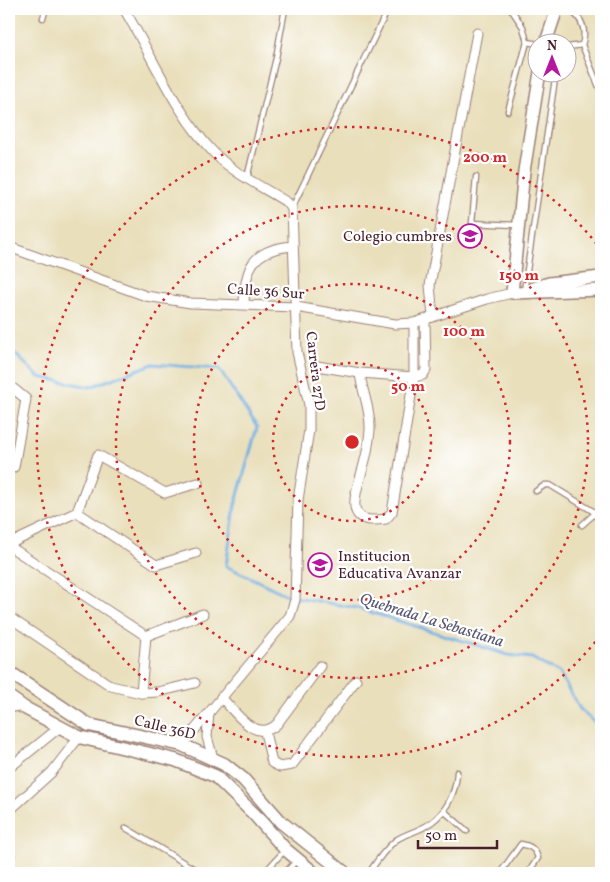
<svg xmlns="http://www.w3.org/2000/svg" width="610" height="882" font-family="Vollkorn,serif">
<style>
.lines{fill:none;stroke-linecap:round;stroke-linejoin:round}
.stream{stroke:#6cade0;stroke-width:3}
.service-casing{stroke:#9a7f73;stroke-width:7}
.minor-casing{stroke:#9a7f73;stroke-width:11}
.tertiary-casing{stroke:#9a7f73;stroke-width:14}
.secondary-casing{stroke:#9a7f73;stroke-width:15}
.service{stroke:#fff;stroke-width:4.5}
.minor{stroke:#fff;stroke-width:9}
.tertiary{stroke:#fff;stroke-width:11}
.secondary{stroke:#fff;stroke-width:12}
.ring{fill:none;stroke:#d62828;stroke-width:2.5;stroke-dasharray:2.5 5}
.labels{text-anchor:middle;stroke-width:4.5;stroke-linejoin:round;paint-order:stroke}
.poi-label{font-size:15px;fill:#4a1f2b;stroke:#fff;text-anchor:end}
.street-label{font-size:15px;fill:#4a1f2b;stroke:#fff}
.water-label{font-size:16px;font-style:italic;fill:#585873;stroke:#fff}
.centre{fill:#d62828;stroke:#fff;stroke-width:2.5}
.ring-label{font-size:15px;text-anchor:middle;font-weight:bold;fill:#d62828;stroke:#fff;stroke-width:4.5;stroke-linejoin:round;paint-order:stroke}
</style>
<rect width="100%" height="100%" fill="#fff"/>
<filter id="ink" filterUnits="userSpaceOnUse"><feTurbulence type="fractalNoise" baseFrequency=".02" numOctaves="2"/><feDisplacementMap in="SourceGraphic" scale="10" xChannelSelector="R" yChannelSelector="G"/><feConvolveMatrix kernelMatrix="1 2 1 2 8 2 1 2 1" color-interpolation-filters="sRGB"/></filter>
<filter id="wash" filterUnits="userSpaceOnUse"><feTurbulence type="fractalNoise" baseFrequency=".0096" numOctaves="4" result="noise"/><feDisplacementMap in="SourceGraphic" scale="20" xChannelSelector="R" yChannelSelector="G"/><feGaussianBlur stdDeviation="1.12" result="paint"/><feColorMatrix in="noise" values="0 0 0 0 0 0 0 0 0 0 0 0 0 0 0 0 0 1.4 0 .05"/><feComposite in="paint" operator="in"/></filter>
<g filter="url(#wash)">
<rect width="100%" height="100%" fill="#e9dfbb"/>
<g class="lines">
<!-- stream -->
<polyline class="stream" points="9,348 39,377 90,387 153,364 219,369 257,427 235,506 226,566 289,596 357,608 508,655 532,658 559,673 580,709 601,729"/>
</g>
</g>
<g filter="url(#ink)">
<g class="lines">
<!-- service casing -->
<g class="service-casing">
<g id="service">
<polyline points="511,9 523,27 527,42 538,44"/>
<polyline points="43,18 46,9"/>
<polyline points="582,45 601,92"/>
<path d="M568,47l14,-2c5,-15 0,-27 -13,-36"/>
<polyline points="508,111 527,42"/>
<polyline points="476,177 472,223 517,225"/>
<polyline points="247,178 276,58 285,9"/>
<polyline points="292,208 388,9"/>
<polyline points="524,291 556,72"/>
<polyline points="600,419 601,421"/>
<polyline points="536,491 545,485 550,485 596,513"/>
<polyline points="582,525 601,508"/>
<polyline points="9,710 20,708"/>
<polyline points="444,811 467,831"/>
<polyline points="126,828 201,873"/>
<polyline points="264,873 285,850"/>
<polyline points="285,873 296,861"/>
<path d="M369,873c7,-11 16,-24 27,-33 9,-6 19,-8 28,-13 21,-11 32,-33 33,-55"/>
<path d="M500,873l21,-29c9,2 14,4 17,14l-10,15"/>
</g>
</g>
<!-- minor casing -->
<g class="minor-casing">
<g id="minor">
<path d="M124,9c29,48 51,104 91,145 21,21 48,33 73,49l4,6 5,143 12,53v25l-11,70 -3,100 -5,16 -10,12 -98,117"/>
<polyline points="9,247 146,296 191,303 296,307 395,324 414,323 487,299 512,293"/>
<path d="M244,304c1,-37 8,-54 48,-58"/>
<polyline points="433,317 430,285 477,33"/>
<polyline points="317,366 360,373 414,377 423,375 426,370 425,320"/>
<path d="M360,373c2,20 11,36 10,57 -1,11 -3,24 -6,34 -6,25 -26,63 22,55l6,-7 22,-135v-54"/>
<polyline points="9,385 26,399 14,467 9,470"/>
<polyline points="77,512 156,565 196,553"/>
<polyline points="9,544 77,512 98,455 165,493 198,483"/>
<polyline points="9,546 146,636 141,693"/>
<polyline points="9,617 111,686 141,693 158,692 195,683"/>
<polyline points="146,636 203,614"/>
<path d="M221,697c14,15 35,47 56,27l43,-58"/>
<polyline points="209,713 207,737 213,758"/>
<polyline points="265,732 272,763 280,767 292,765 356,680"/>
<polyline points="9,768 60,727"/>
<polyline points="9,811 52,772 79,737"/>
<polyline points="9,857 10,856"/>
</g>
</g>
<!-- tertiary casing -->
<g class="tertiary-casing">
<g id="tertiary">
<polyline points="546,42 557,9"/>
<polyline points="540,72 524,171 512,293 601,290"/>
<polyline points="531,289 549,283 601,277"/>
</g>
</g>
<!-- secondary casing -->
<g class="secondary-casing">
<g id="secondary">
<polyline points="9,672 89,725 182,745 224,764 243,779 281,822 345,873"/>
<polyline points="9,697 23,707 79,737 175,760 215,776 254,814 285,849 314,873"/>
</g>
</g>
<!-- service -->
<use href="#service" class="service"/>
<!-- minor -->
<use href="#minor" class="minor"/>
<!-- tertiary -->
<use href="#tertiary" class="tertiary"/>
<!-- secondary -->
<use href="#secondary" class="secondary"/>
</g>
</g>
<!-- distance rings -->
<g class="ring">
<circle cx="352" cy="442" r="79"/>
<circle cx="352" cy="442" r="158"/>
<circle cx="352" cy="442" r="236"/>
<path d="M600 636A315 315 0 1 1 600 248"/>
</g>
<!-- icons -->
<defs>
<g id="school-ring" transform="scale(1.25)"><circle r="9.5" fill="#fff" stroke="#b5179e" stroke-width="1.5"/><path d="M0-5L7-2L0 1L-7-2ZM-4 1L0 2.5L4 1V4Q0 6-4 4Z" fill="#b5179e"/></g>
</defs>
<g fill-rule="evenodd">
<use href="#school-ring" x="470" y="236"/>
<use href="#school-ring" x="320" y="565"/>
</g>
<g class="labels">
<!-- poi labels -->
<g class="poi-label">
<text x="452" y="241">Colegio cumbres</text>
<text x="338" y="561" text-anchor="start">Institucion<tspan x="338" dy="17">Educativa Avanzar</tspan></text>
</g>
<!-- street labels -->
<g class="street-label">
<text transform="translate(266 291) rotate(4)" y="5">Calle 36 Sur</text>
<text transform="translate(316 371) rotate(83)" y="5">Carrera 27D</text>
<text transform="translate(165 727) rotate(14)" y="5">Calle 36D</text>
</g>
<!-- water labels -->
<g class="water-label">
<text transform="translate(432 619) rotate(17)" y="6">Quebrada La Sebastiana</text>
</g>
</g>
<circle cx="352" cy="442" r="8" class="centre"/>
<g class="ring-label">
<text x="485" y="162">200 m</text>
<text x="519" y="280">150 m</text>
<text x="464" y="336">100 m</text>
<text x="408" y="391">50 m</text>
</g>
<!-- margin -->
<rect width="610" height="882" fill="none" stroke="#fff" stroke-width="30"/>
<!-- north arrow -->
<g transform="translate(552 58)"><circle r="24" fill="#ffffff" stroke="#b7a5aa"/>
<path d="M0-4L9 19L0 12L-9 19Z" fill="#b5179e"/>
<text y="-8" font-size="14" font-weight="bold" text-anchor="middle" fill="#4a1f2b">N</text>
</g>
<!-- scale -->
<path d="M418 840v8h79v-8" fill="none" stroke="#4a1f2b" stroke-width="2.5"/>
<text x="425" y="840" font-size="15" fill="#4a1f2b" stroke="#ffffff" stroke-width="4" paint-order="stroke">50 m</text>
</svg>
